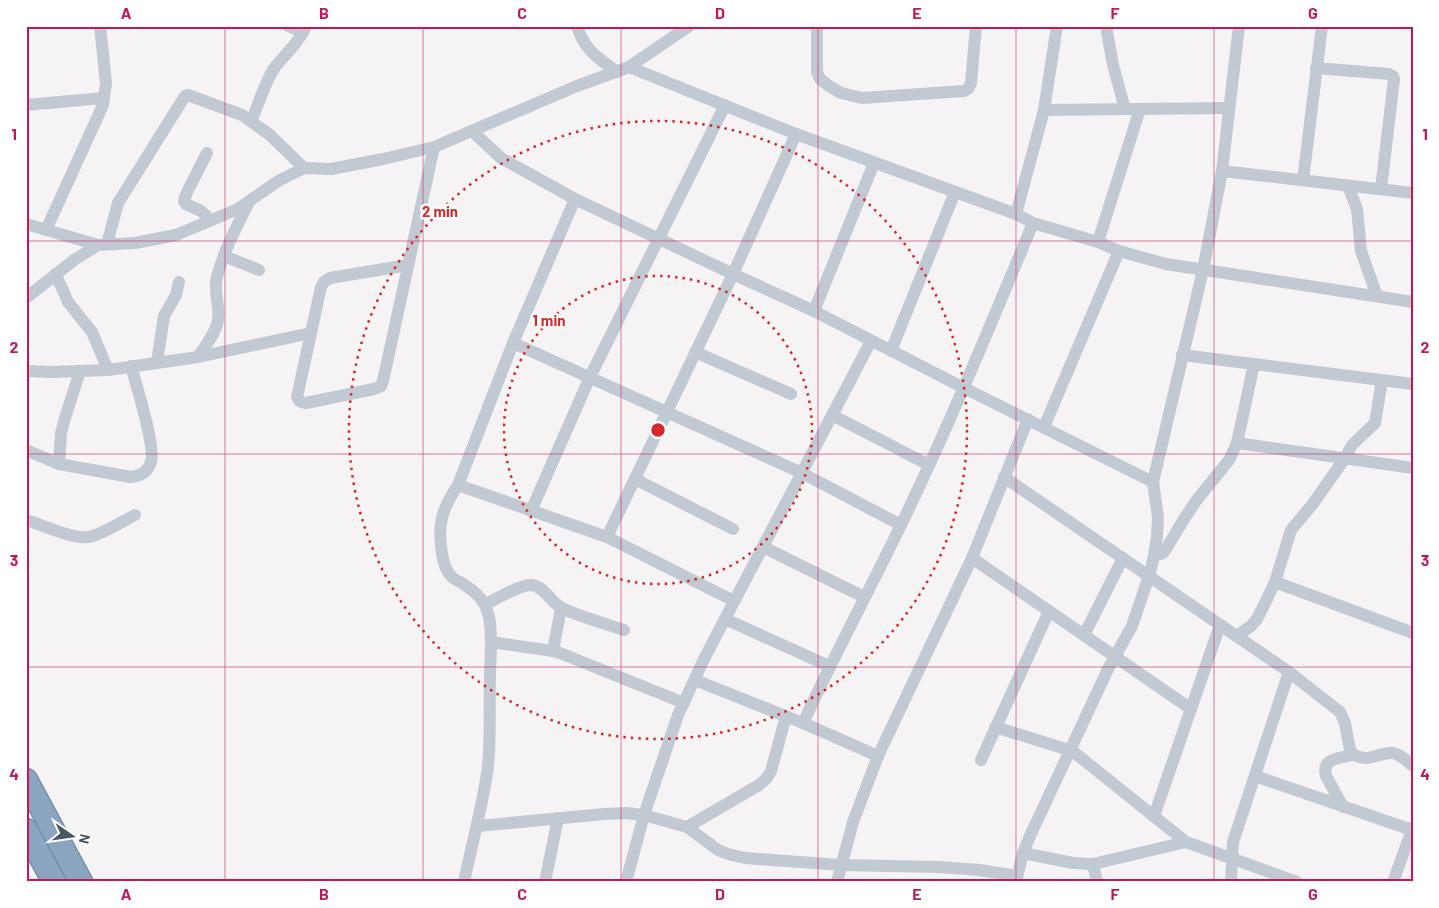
<svg xmlns="http://www.w3.org/2000/svg" width="1439" height="908" font-family="Barlow,sans-serif">
<style>
.lines{fill:none;stroke-linecap:round;stroke-linejoin:round}
.highway-casing{stroke:#7690ad;stroke-width:25}
.street{stroke:#c1cad2;stroke-width:12}
.highway{stroke:#8ba5c1;stroke-width:22}
.grid{fill:none;stroke:#c2185b;stroke-width:1;stroke-opacity:0.55}
.ring{fill:none;stroke:#d62828;stroke-width:2.5;stroke-dasharray:2.5 5}
.centre{fill:#d62828;stroke:#fff;stroke-width:2.5}
.ring-label{font-size:15px;text-anchor:middle;font-weight:bold;fill:#d62828;stroke:#fff;stroke-width:5;stroke-linejoin:round;paint-order:stroke}
.neatline{fill:none;stroke:#c2185b;stroke-width:2}
.grid-label{font-size:16px;text-anchor:middle;font-weight:bold;fill:#c2185b}
</style>
<rect width="100%" height="100%" fill="#f5f3f3"/>
<g class="lines">
<!-- highway casing -->
<g class="highway-casing">
<g id="highway">
<polyline points="26,780 81,882"/>
<polyline points="26,830 54,882"/>
</g>
</g>
<!-- street -->
<g class="street">
<polyline points="288,26 303,32"/>
<path d="M577,26c7,24 21,32 40,46"/>
<polyline points="817,26 817,72 820,79 829,86 841,93 862,98 964,91 968,89 971,83 976,26"/>
<polyline points="1106,26 1113,65 1125,109"/>
<polyline points="629,67 796,134 1016,214 1033,223 1098,242 1119,251 1166,264 1413,302"/>
<polyline points="1316,68 1389,74 1393,76 1394,79 1381,189"/>
<polyline points="26,105 104,98"/>
<polyline points="1044,110 1229,108"/>
<path d="M251,121c8,-17 13,-38 24,-54 11,-14 24,-24 31,-41"/>
<polyline points="472,131 501,158 575,199 733,274 814,311 964,388 1153,482"/>
<polyline points="207,153 187,192 184,201 186,204 201,211 211,220"/>
<polyline points="1222,171 1413,193"/>
<polyline points="1303,180 1322,26"/>
<polyline points="1348,186 1357,209 1361,251 1377,296"/>
<polyline points="1016,214 1044,110 1057,26"/>
<polyline points="26,224 98,245"/>
<polyline points="46,230 103,105 106,83 100,26"/>
<polyline points="1098,242 1140,109"/>
<polyline points="107,244 118,203 185,96 188,95 242,115 270,135 304,168"/>
<polyline points="224,256 259,270"/>
<polyline points="55,274 62,288 68,302 92,332 108,370"/>
<polyline points="26,298 74,260 98,245 135,243 176,235 238,209 278,181 304,168 331,169 383,159 434,147 577,86 629,67 689,26"/>
<polyline points="814,311 874,163"/>
<path d="M311,333l-14,64c2,5 4,5 9,6l68,-14 7,-3 2,-5 51,-234"/>
<polyline points="513,343 802,473 901,525"/>
<polyline points="891,351 955,192"/>
<polyline points="695,352 791,394"/>
<polyline points="1182,355 1413,384"/>
<path d="M198,357c7,-11 19,-25 20,-38 2,-14 -5,-28 -1,-42 7,-27 20,-51 32,-75"/>
<polyline points="157,362 164,316 176,295 179,282"/>
<polyline points="1254,364 1237,443 1413,468"/>
<polyline points="26,371 52,372 108,370 198,357 311,333 321,287 324,282 330,278 408,265"/>
<polyline points="832,415 929,465"/>
<polyline points="1044,427 1119,251"/>
<path d="M26,450l33,14 72,13c9,-1 17,-5 20,-15 5,-15 -15,-77 -20,-96"/>
<polyline points="59,464 61,433 65,418 80,371"/>
<path d="M1004,477l285,195 51,40 5,11 5,27 4,5c17,8 24,-3 39,-2 7,1 14,8 20,13"/>
<polyline points="635,479 733,529"/>
<polyline points="458,485 607,537 734,601"/>
<polyline points="531,511 590,377 725,105"/>
<path d="M26,520c18,5 50,22 67,16 13,-4 30,-15 42,-21"/>
<polyline points="607,537 733,274 796,134"/>
<polyline points="763,547 864,597"/>
<polyline points="1154,556 1163,553 1166,549 1184,519 1196,501 1229,460 1237,443"/>
<polyline points="972,558 1191,709"/>
<polyline points="1275,582 1413,633"/>
<path d="M486,604c11,-5 34,-20 46,-19 13,2 19,18 30,23 19,9 41,15 62,22"/>
<polyline points="725,619 829,666"/>
<polyline points="1084,635 1123,558"/>
<polyline points="1237,636 1251,626 1257,619 1269,595 1275,582 1291,530 1312,505 1345,458 1352,445 1375,423 1382,380"/>
<polyline points="491,642 553,651 560,653 684,703"/>
<polyline points="553,651 561,608"/>
<polyline points="695,680 803,723 878,756"/>
<path d="M803,723c31,-67 66,-132 98,-198 48,-99 90,-201 132,-302"/>
<polyline points="995,727 1069,750 1075,753 1186,842 1297,882"/>
<polyline points="981,760 1049,611"/>
<polyline points="1255,776 1412,830"/>
<path d="M1343,807l-17,-31c-5,-18 14,-18 28,-21"/>
<polyline points="1154,816 1220,625"/>
<polyline points="478,826 604,814 626,813 644,815 687,827 718,850 728,854 745,858 841,865 939,867 979,870 1017,876"/>
<polyline points="687,827 759,785 767,778 771,771 786,716"/>
<polyline points="1023,853 1073,863 1093,864 1186,842"/>
<polyline points="1093,864 1097,882"/>
<path d="M464,882c8,-39 19,-77 24,-116 3,-29 1,-59 2,-88 0,-19 3,-42 -1,-61 -4,-17 -12,-24 -27,-34 -4,-2 -7,-3 -10,-6 -6,-6 -9,-15 -10,-24 -5,-28 0,-44 16,-68l55,-142 62,-144"/>
<polyline points="545,882 558,818"/>
<polyline points="626,882 644,815 678,715 705,657 871,341"/>
<polyline points="837,882 853,822 878,756 972,558 1028,419"/>
<polyline points="1016,882 1023,853 1030,836 1108,669 1132,626 1149,576 1154,556 1157,536 1158,517 1153,482 1203,270 1222,171 1239,26"/>
<polyline points="1231,882 1233,842 1289,672"/>
<polyline points="1393,882 1413,827"/>
</g>
<!-- highway -->
<use href="#highway" class="highway"/>
</g>
<!-- grid -->
<path class="grid" d="M225,26v856M423,26v856M621,26v856M818,26v856M1016,26v856M1214,26v856M26,241h1387M26,454h1387M26,667h1387"/>
<!-- distance rings -->
<g class="ring">
<circle cx="658" cy="430" r="154"/>
<circle cx="658" cy="430" r="309"/>
</g>
<circle cx="658" cy="430" r="8" class="centre"/>
<g class="ring-label">
<text x="440" y="217">2 min</text>
<text x="549" y="326">1 min</text>
</g>
<!-- border -->
<rect width="1439" height="908" fill="none" stroke="#ffffff" stroke-width="55"/>
<!-- north arrow -->
<g transform="translate(72 836) rotate(103)" stroke="#ffffff" stroke-width="4" paint-order="stroke">
<path d="M0-4L9 19L0 12L-9 19Z" fill="#4a5661"/>
<text y="-8" font-size="14" font-weight="bold" text-anchor="middle" fill="#4a5661">N</text>
</g>
<rect x="28" y="28" width="1384" height="852" class="neatline"/>
<g class="grid-label">
<text x="126" y="19">A</text>
<text x="324" y="19">B</text>
<text x="522" y="19">C</text>
<text x="720" y="19">D</text>
<text x="917" y="19">E</text>
<text x="1115" y="19">F</text>
<text x="1313" y="19">G</text>
<text x="14" y="140">1</text>
<text x="1425" y="140">1</text>
<text x="14" y="353">2</text>
<text x="1425" y="353">2</text>
<text x="14" y="566">3</text>
<text x="1425" y="566">3</text>
<text x="14" y="780">4</text>
<text x="1425" y="780">4</text>
<text x="126" y="900">A</text>
<text x="324" y="900">B</text>
<text x="522" y="900">C</text>
<text x="720" y="900">D</text>
<text x="917" y="900">E</text>
<text x="1115" y="900">F</text>
<text x="1313" y="900">G</text>
</g>
</svg>
